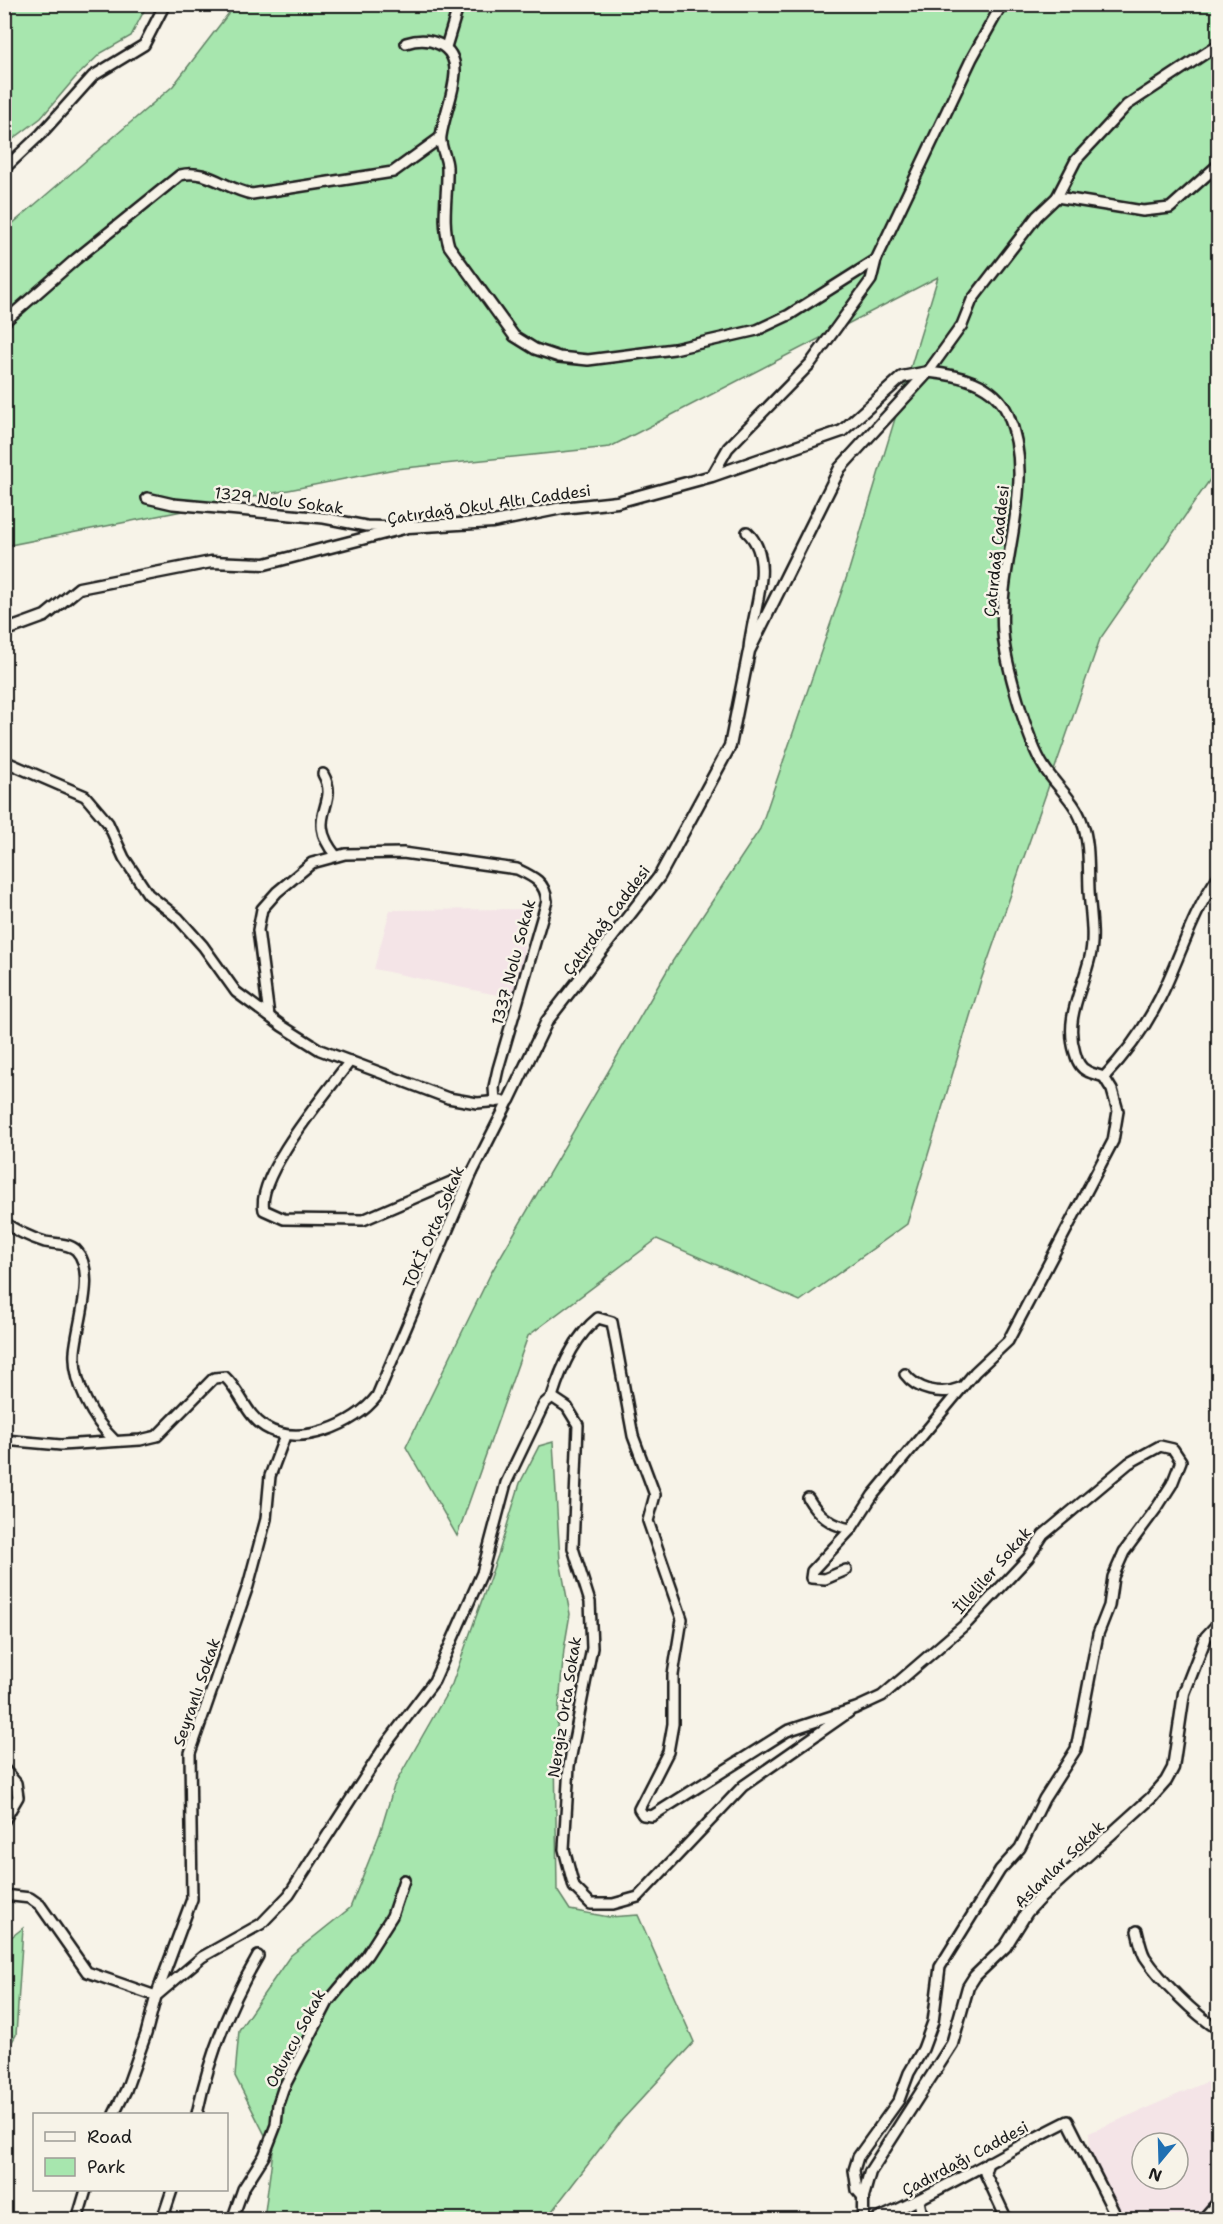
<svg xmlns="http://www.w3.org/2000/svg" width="1223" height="2224" font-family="'Shantell Sans',sans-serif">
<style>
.built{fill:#f4e4e7;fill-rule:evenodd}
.green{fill:#a7e6ae;stroke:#628165;stroke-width:1.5}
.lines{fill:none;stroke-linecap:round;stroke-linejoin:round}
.minor-casing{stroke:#1c1c1c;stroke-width:14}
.tertiary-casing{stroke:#1c1c1c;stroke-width:15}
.minor{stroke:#f7f3e8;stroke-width:9}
.tertiary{stroke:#f7f3e8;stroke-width:10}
.labels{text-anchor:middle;stroke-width:5;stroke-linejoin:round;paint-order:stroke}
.street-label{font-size:16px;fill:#1c1c1c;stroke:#f7f3e8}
</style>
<rect width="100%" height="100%" fill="#f7f3e8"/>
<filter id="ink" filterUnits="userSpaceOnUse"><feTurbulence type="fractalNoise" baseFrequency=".0167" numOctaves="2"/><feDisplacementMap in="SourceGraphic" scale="12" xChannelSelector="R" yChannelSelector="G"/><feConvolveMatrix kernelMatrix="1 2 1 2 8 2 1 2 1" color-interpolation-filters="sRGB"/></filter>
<g filter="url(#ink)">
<!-- built -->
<g class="built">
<polygon points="527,909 520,1000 374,969 390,910"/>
<path d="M1218,2077v121l-21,21h-76l-30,-57 -2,-29zM1142,2143h36v36h-36z"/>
</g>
<!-- green -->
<g class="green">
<polygon points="5,4 147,4 147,5 131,36 101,53 75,78 41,118 5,145"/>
<polygon points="235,5 1218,5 1218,468 1100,639 981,980 907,1224 800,1301 657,1239 528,1336 457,1536 406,1447 491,1273 672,962 760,829 849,570 938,277 610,447 395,469 5,546 4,231 173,86"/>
<polygon points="553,1442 560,1561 570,1614 564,1649 555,1750 557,1890 570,1910 609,1917 638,1915 694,2042 622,2120 546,2219 264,2219 273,2151 235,2076 239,2030 290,1956 350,1908 380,1833 394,1786 452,1684 498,1555 520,1483 539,1446"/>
<polygon points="23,1928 16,2035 5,2053 5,1942"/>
</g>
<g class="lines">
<!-- minor casing -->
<g class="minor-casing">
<g id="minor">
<path d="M406,43c22,-7 50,0 49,30 -1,21 -11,42 -14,63 -2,10 6,21 6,31 1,27 -6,53 2,79l65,90 21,13 24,8 29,3 86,-11 83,-19 32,-15 87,-55"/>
<polyline points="446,47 459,4"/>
<polyline points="4,169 41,134 93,76 144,45 165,4"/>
<polyline points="1057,197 1143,211 1170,208 1218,165"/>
<path d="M4,322l72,-63 104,-84c27,-7 47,15 72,19l141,-22 47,-34"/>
<path d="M928,372c30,3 66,10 80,42 30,71 -11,147 -5,219 2,29 25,110 41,134 12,19 31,34 38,55 8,21 6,46 7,68 1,21 6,46 1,67 -8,34 -26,61 -15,96 2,8 5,15 12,18 5,3 12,4 17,6"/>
<polyline points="928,372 962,325 972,300 1037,216 1057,197 1076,160 1127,105 1218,45"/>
<polyline points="712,476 728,448 810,364 871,280 876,260 972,58 1002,4"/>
<polyline points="147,498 173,504 324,518 366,526 400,527"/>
<path d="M747,532c30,28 4,82 2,117"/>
<polyline points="4,761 85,796 108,823 124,858 148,894 178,918 203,946 236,992 282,1026 320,1050 448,1098 477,1103 501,1101"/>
<path d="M323,774c18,31 -20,42 13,82"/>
<path d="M269,1016l-11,-86 4,-21 15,-17 35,-29 33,-9 58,-1 114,16c17,8 28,13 30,32l-49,168 -4,18 1,15"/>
<path d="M350,1061c-22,30 -95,115 -86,149l20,9 79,1 109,-47"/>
<path d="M1104,1077c23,-24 41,-49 56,-79 20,-40 32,-85 58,-121"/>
<path d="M4,1222c12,9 28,16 41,20 10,2 24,1 31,8 21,22 1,74 -1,102 -2,31 18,68 40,89"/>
<path d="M905,1374c12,16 36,22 55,14"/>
<path d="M552,1397c9,-29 22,-60 46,-79l14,4 21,114 22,59 -7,26 34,98 -9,56v49l-5,28 -29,57 4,6 9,1 135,-85 69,-23 26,-12 86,-74 60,-64 15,-23 86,-72 31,-17 13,3 8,12 -9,23 -14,22 -34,46 -11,25 -4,29 -11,28 -22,115 -32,50 -24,49 -20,22 -60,97 -7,55 -10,27 -14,24 -10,27 -41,57 -4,13 3,20 6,7"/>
<path d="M4,1440l57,5 79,-5 17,-4 57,-58 11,-1c16,15 21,38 40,50 34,21 90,-2 112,-31l95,-223 37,-73"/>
<path d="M808,1498c10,17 23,28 43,31"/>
<polyline points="846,1570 825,1579 811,1578 812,1571 851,1529 873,1495 975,1372 1008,1341 1113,1141 1118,1111 1112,1090 1104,1077"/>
<polyline points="4,1769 16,1783 18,1797 4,1821"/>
<polyline points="4,1895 30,1898 40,1905 87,1972 156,1996"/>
<path d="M1137,1931c2,8 4,19 8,26 15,23 50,58 73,72"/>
<polyline points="156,1996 202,1957 261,1924 289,1895 387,1743 434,1681 482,1573 506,1483 544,1404 552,1397 567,1407 578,1425 573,1548 590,1602 592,1648 569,1766 564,1849 574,1887 591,1904 613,1904 638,1897 743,1786 849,1712"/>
<polyline points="114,2114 126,2090 146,2034 156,1996 192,1899 190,1753 248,1586 266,1519 270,1476 285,1436"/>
<path d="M197,2114c11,-54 33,-110 61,-158"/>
<polyline points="988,2162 985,2173 1007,2220"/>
<polyline points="919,2201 923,2220"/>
<polyline points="77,2220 86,2190"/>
<polyline points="162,2220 172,2190"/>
<polyline points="232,2220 243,2189 264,2156 276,2125 278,2104 283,2089 328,2002 367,1955 392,1916 404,1880"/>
<path d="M875,2220c67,-29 128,-67 193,-99l50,99"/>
<polyline points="1202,2220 1218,2202"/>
</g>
</g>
<!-- tertiary casing -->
<g class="tertiary-casing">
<g id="tertiary">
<polyline points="4,631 45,616 79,588 211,562 265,564 408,527 493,522 562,508 617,502 712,476 842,431 902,377 928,372"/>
<polyline points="509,1100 547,1021 659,877 730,746 749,651 840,468 928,372"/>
<polyline points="863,2220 863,2197 870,2172 952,2044 968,1987 975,1976 1005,1947 1027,1912 1038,1900 1151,1798 1166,1781 1173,1768 1184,1693 1206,1637 1218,1624"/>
</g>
</g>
<!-- minor -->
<use href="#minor" class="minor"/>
<!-- tertiary -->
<use href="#tertiary" class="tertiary"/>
</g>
</g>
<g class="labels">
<!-- street labels -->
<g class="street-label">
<text transform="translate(279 500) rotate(7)" y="6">1329 Nolu Sokak</text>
<text transform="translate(489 504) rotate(-8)" y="6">Çatırdağ Okul Altı Caddesi</text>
<text transform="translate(996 551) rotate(-84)" y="6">Çatırdağ Caddesi</text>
<text transform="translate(606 920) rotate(-53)" y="6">Çatırdağ Caddesi</text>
<text transform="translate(513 962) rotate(-75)" y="6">1337 Nolu Sokak</text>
<text transform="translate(433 1227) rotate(-67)" y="6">TOKİ Orta Sokak</text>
<text transform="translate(992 1570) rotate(-49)" y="6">İlleliler Sokak</text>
<text transform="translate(196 1692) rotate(-71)" y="6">Seyranlı Sokak</text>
<text transform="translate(564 1707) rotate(-81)" y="6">Nergiz Orta Sokak</text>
<text transform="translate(1059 1864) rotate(-44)" y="6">Aslanlar Sokak</text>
<text transform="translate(295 2038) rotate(-62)" y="6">Oduncu Sokak</text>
<text transform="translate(965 2158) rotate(-28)" y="6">Çadırdağı Caddesi</text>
</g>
</g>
<!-- margin -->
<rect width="1223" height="2224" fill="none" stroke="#f7f3e8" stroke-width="24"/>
<rect x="12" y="12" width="1199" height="2200" fill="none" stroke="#1c1c1c" stroke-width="2" filter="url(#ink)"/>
<!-- legend -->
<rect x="33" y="2113" width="195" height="78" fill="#f7f3e8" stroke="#9f9d96" stroke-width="1.5"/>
<rect x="45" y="2132" width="30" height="9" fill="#f7f3e8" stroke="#9f9d96" stroke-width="1.5"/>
<text x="87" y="2143" font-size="18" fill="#1c1c1c">Road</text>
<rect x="45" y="2158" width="30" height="18" fill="#a7e6ae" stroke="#9f9d96" stroke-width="1.5"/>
<text x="87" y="2173" font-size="18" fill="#1c1c1c">Park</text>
<!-- north arrow -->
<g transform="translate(1160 2161) rotate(199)"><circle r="28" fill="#f7f3e8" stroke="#9f9d96" stroke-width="1.5"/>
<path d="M0-4.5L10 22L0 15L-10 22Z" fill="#1f6fb2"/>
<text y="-9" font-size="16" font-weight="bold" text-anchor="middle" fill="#1c1c1c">N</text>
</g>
</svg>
